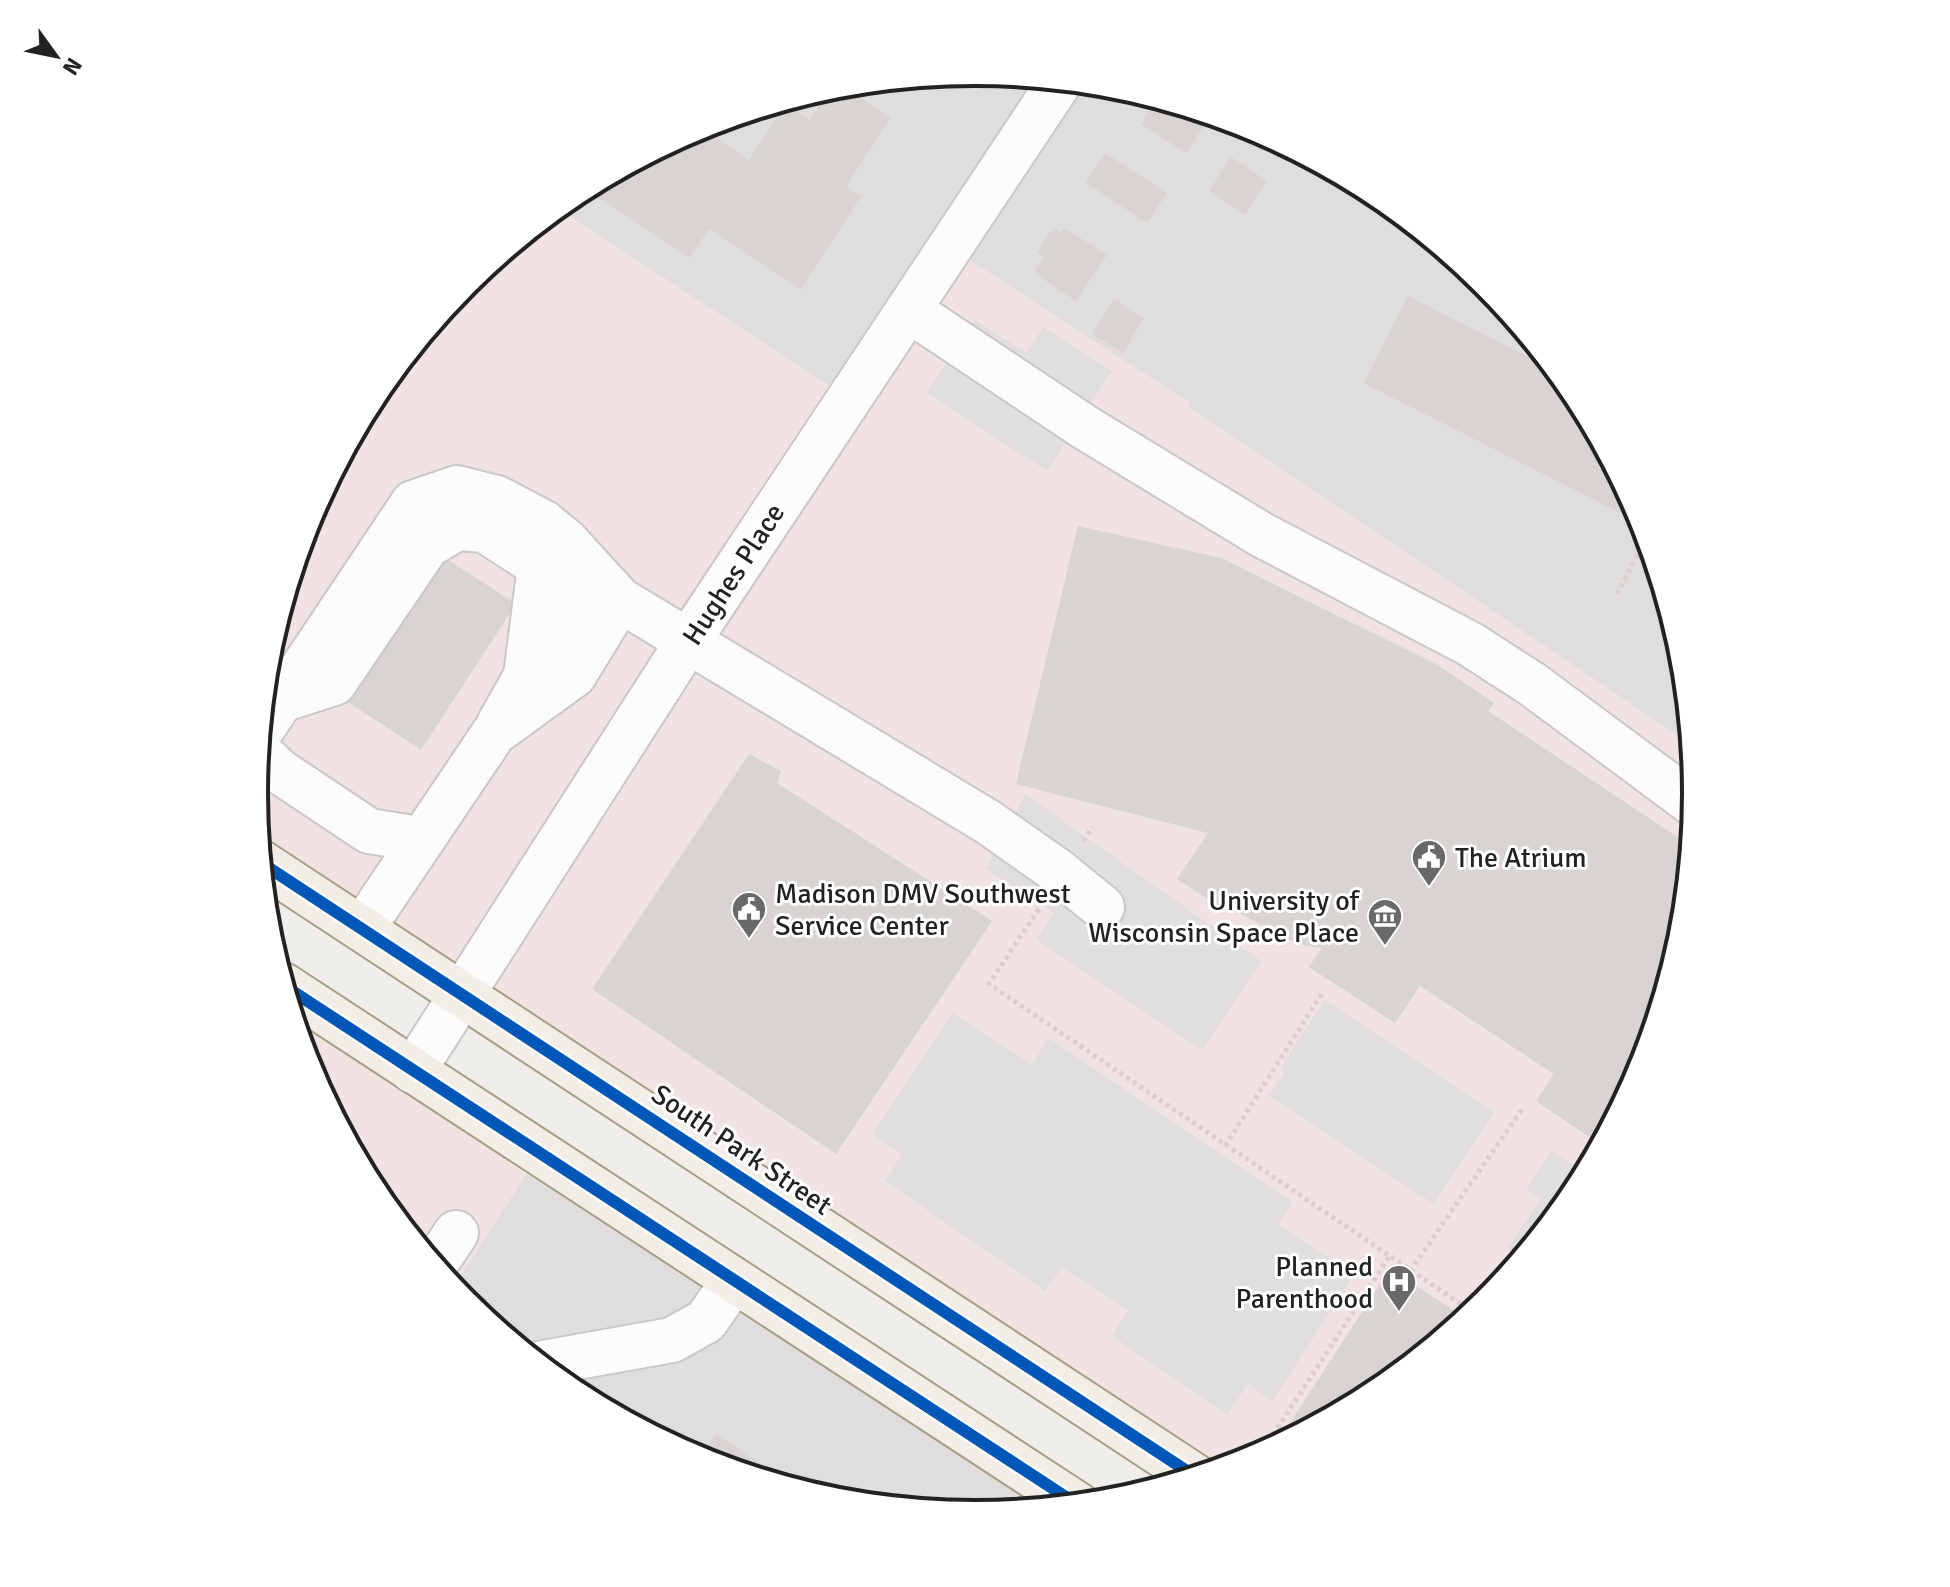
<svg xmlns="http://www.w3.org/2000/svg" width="1950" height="1587" font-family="Signika,sans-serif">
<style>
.residential{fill:#dfdedc}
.commercial{fill:#f1e3e1}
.parking{fill:#e0dfde}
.building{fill:#d7d4d2}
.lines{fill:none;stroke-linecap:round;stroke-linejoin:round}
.minor-casing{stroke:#c9c8c7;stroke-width:48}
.major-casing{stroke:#a79c86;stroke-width:48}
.path{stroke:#dccecd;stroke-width:5;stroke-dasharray:4 4;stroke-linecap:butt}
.minor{stroke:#fdfcfc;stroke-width:44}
.major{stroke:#f3ede7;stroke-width:44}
.cycleway-casing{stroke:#fff;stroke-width:17}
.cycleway{stroke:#0057b8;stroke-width:12}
.labels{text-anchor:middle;stroke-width:6;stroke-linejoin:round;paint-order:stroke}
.street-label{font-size:28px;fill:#222;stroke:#fff}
.poi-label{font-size:28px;fill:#222;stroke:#fff;text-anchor:start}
.rim{fill:none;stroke:#222;stroke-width:4}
</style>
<rect width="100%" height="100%" fill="#f0eeeb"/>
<!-- residential -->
<g class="residential">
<polygon points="975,72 1116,86 1252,127 1376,194 1485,284 1575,393 1642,518 1683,653 1692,745 950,247 849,399 557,208 575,193 699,127 835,86"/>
<polygon points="539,1154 1078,1505 975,1515 834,1501 698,1460 574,1393 465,1303 452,1288"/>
</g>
<!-- commercial -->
<g class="commercial">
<polygon points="557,208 849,399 950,247 1190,403 1188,407 1692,745 1696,794 1683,935 1641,1070 1575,1195 1485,1304 1375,1394 1251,1460 1196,1477 260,862 254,793 267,652 309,517 375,392 465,283"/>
<polygon points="283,986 539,1154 452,1288 375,1194 308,1069"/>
</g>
<!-- parking -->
<g class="parking">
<polygon points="975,320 1026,353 1043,327 1112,371 1047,471 927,393"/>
<polygon points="1025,794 1261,961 1202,1050 1036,939 1054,912 986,869"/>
<polygon points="1324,1000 1495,1112 1434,1204 1269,1096 1284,1074 1280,1068"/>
<polygon points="952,1013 1032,1064 1049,1038 1292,1202 1278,1224 1355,1274 1272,1401 1248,1384 1227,1415 1112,1336 1128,1310 1062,1268 1045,1291 885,1181 902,1154 872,1134"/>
<polygon points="1551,1151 1586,1174 1575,1195 1522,1258 1507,1248 1540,1199 1526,1189"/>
</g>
<!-- building -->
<g class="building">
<polygon points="842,85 891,118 846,186 861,196 801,290 709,229 689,258 584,188 699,127 749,160 786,104 810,120 832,87"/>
<polygon points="1157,98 1211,115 1186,153 1141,124"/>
<polygon points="1282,144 1318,163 1312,172 1278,150"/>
<polygon points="1105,153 1167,193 1147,223 1085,182"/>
<polygon points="1231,157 1267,181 1245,215 1209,191"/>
<polygon points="1053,228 1061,233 1065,228 1107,255 1076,301 1034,273 1045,257 1037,252"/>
<polygon points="1408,296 1557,371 1575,393 1629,495 1620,513 1364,383"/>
<polygon points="1114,299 1144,318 1123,353 1092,334"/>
<polygon points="1078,526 1221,558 1438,665 1494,703 1488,711 1691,846 1683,935 1641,1070 1601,1145 1536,1101 1554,1074 1420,986 1395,1023 1309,967 1322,948 1297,944 1228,907 1225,910 1177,879 1208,833 1016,784"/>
<polygon points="439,554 516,604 421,750 345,700"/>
<polygon points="749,754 781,771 777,783 992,921 836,1154 592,989"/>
<polygon points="1390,1269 1467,1319 1375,1394 1280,1445 1277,1443"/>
<polygon points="716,1434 801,1490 800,1491 699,1460"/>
</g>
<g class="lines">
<!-- minor casing -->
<g class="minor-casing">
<g id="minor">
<polyline points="909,310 1086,428 1262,535 1470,644 1532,684 1695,805"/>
<path d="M540,566c42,32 54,64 3,95"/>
<polyline points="620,600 988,822 1059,872 1102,907"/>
<polyline points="281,700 334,683 427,546 457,528 485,530 540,566 526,676 499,724"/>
<polyline points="260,732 413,503 457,488 497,498 544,523 566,541 620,600 574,675 494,733 362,929"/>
<polyline points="258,751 279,771 369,831 419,839"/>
<polyline points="413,1071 687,643 1061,80"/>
<polyline points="434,1266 456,1233"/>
<polyline points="538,1364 672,1340 706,1321 733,1282"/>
</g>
</g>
<!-- major casing -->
<g class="major-casing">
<g id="major">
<polyline points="260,862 1196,1477"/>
<polyline points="283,985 1078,1505"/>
</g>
</g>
<!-- path -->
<g class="path">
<polyline points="1617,594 1647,536"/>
<polyline points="1083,841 1093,827"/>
<polyline points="1039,909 989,984 1474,1313"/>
<polyline points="1225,1146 1323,992"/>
<polyline points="1410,1271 1523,1108"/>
<polyline points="1260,1455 1389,1257"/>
<polyline points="970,1515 978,1502"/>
</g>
<!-- minor -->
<use href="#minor" class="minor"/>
<!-- major -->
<use href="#major" class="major"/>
<!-- cycleway casing -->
<g class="cycleway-casing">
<g id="cycleway">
<polyline points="260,862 1196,1477"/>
<polyline points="283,985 1078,1505"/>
</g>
</g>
<!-- cycleway -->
<use href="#cycleway" class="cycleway"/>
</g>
<!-- icons -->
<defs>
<g id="civic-pin" transform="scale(1.8)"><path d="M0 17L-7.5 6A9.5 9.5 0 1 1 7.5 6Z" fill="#6a6968" stroke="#fff"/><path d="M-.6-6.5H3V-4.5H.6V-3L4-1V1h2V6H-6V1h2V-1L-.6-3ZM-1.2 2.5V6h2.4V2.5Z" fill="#fff"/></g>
<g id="museum-pin" transform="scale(1.8)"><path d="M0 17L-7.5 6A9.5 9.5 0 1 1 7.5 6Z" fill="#6a6968" stroke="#fff"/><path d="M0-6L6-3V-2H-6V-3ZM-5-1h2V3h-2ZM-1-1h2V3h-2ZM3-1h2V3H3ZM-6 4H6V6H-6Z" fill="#fff"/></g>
<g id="hospital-pin" transform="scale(1.8)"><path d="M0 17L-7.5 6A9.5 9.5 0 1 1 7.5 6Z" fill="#6a6968" stroke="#fff"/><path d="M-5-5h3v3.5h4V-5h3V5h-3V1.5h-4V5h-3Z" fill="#fff"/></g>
</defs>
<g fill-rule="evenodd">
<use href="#civic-pin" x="1429" y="857"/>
<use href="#civic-pin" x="749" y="909"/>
<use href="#museum-pin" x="1385" y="916"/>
<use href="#hospital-pin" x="1399" y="1282"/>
</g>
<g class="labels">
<!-- street labels -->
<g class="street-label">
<text transform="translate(733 574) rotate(-57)" y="10">Hughes Place</text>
<text transform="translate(742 1149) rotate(34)" y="10">South Park Street</text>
</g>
<!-- poi labels -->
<g class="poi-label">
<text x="1455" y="867">The Atrium</text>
<text x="775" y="903">Madison DMV Southwest<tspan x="775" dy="32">Service Center</tspan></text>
<text x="1359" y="910" text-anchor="end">University of<tspan x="1359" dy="32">Wisconsin Space Place</tspan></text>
<text x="1373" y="1276" text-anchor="end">Planned<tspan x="1373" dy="32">Parenthood</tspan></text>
</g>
</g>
<!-- crop -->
<path d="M0 0H1950V1587H0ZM268 793a707 707 0 1 1 1414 0a707 707 0 1 1-1414 0Z" fill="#fff" fill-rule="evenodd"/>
<path class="rim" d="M268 793a707 707 0 1 1 1414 0a707 707 0 1 1-1414 0Z"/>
<!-- north arrow -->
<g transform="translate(56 56) rotate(123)" stroke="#ffffff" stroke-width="6" paint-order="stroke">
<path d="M0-6L14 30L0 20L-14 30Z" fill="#222222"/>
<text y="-12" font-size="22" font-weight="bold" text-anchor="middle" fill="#222222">N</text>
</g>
</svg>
